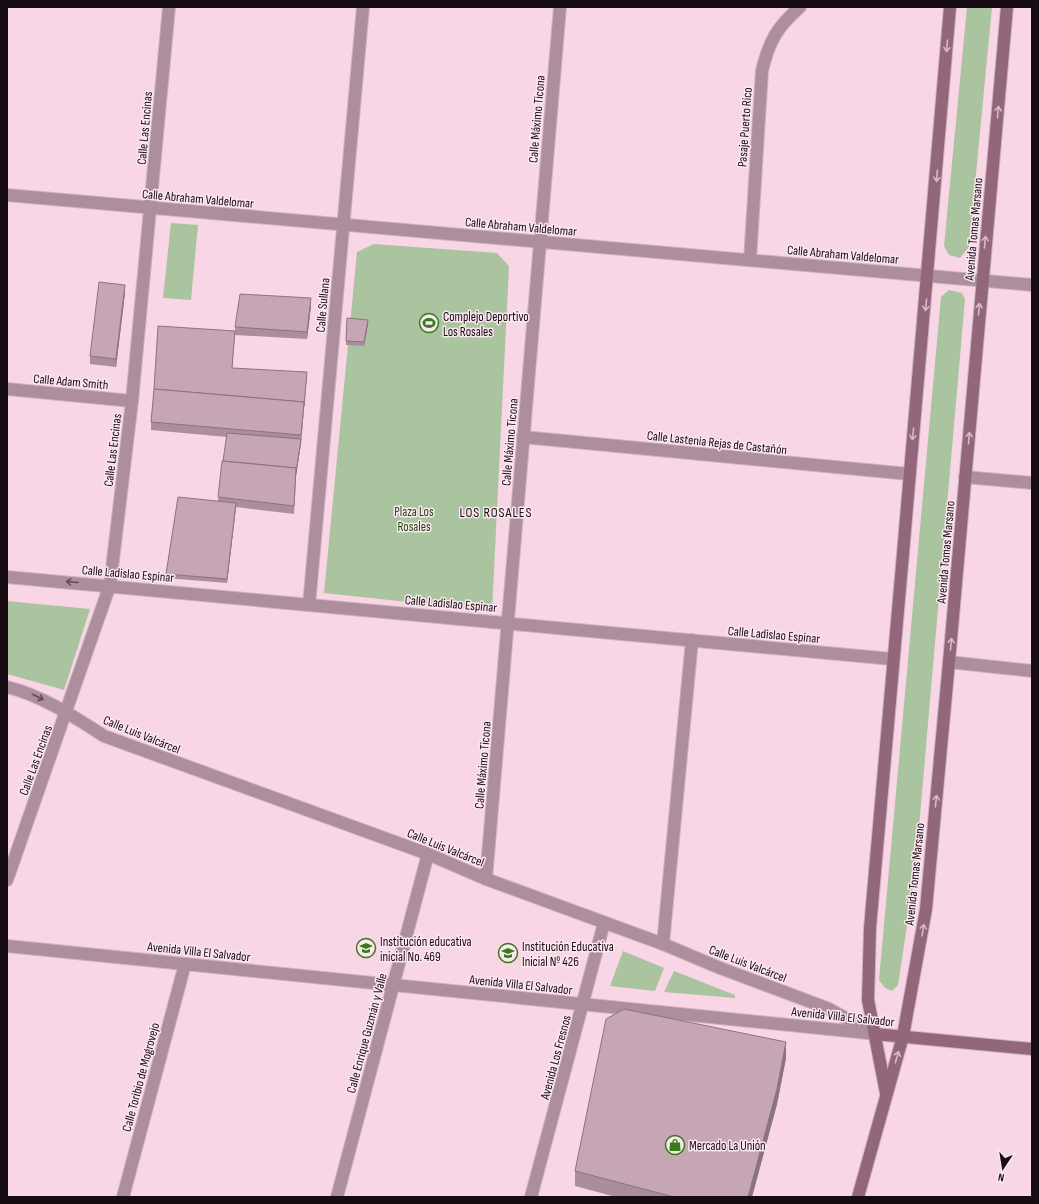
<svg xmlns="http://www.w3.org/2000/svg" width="1039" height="1204" font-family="'Sofia Sans Condensed',sans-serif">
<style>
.green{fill:#a9c49f}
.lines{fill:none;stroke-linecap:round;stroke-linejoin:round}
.street-casing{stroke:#d0b2bf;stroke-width:14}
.secondary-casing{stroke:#d0b2bf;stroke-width:14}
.street{stroke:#ad8e9c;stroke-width:12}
.secondary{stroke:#92667b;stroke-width:12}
.wall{fill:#aa8e9b}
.shaded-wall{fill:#8b747e}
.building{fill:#c6a5b4;stroke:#8b747e}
.oneway{stroke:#d7bac7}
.oneway2{stroke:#624d56}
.labels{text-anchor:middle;stroke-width:3;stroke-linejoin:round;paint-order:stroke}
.street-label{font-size:13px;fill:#170c11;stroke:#fce7f0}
.poi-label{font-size:13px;fill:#170c11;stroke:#fce7f0;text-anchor:start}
.park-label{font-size:13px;fill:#20480d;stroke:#fce7f0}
.neighbourhood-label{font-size:14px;letter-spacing:1px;fill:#170c11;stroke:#fce7f0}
</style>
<rect width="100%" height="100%" fill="#f8d6e5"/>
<!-- green -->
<g class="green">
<polygon points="967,7 992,7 969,247 960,258 949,255 944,246"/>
<polygon points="171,223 198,225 191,300 163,298"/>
<polygon points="374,244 497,253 509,266 492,611 324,593 357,252"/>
<polygon points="949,290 962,293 965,299 915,873 898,985 892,991 885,988 879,980 941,297"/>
<polygon points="7,601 90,609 64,690 7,674"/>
<polygon points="623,951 664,968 655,991 610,986"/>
<polygon points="674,971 735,995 735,998 664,992"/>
</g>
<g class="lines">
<!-- street casing -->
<g class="street-casing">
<g id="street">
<polyline points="7,195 1032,285"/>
<path d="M750,260l12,-189c7,-30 15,-44 38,-64"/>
<polyline points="7,389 132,401"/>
<polyline points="523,437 909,474"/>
<polyline points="965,477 1032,483"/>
<polyline points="7,577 892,659"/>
<polyline points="309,605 363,7"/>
<polyline points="949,662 1032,671"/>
<path d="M7,687c36,9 66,29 97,49l324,118 58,25 177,65 57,24 107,40 48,26"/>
<polyline points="486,879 560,7"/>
<polyline points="7,880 110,585 132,401 169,7"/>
<polyline points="663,944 692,640"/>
<polyline points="7,946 868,1033"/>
<polyline points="123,1197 185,964"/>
<polyline points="337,1197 428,854"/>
<polyline points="531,1197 604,923"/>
</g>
</g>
<!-- secondary casing -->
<g class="secondary-casing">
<g id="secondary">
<polyline points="875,1034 1032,1049"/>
<path d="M886,1093l-18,-93 2,-72c26,-307 56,-614 80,-921"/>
<polyline points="858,1197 903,1036 926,909 949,662 1007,7"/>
</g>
</g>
<!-- street -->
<use href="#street" class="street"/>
<!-- secondary -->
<use href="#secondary" class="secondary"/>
</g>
<!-- wall -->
<g class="wall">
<polygon points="125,293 116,367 90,364 90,356"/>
<polygon points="311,306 307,339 235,335 232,368 307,376 301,443 296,476 294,514 236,507 227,583 166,578 166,574 218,501 223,461 227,437 151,430 151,422 154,389 235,331 235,327"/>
<polygon points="368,324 364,346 346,345 346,341"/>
<polygon points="786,1058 777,1104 752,1197 616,1197 575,1186 575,1171"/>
</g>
<!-- shaded-wall -->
<g class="shaded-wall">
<polygon points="125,285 125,293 116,367 116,359"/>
<polygon points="311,298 311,306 307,339 307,332"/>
<polygon points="368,320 368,324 364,346 364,342"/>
<polygon points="307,372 301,443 296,476 294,514 296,472 301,439"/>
<polygon points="236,503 236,507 227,583 227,579"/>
<polygon points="786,1042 786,1058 777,1104 752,1197 748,1197"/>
</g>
<!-- building -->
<g class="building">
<polygon points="99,282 125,285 116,359 90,356"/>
<polygon points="240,294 311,298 307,332 235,327"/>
<polygon points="347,318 368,320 364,342 346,341"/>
<polygon points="158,326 235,331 232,368 307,372 304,406 304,402 154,389"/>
<polygon points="154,389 304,402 301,435 151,422"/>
<polygon points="227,433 301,439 296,472 296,468 223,461"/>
<polygon points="222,461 296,468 294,506 218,497"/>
<polygon points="178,497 236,503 227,579 166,574"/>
<polygon points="624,1009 786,1042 777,1089 748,1197 674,1197 575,1171 606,1019"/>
</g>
<!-- one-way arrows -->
<defs><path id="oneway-shaft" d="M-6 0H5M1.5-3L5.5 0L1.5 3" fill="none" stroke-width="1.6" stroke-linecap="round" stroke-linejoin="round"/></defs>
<g class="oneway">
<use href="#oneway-shaft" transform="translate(947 46) rotate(94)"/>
<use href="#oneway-shaft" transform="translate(998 112) rotate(-85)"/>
<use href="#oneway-shaft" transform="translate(937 176) rotate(94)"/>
<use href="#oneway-shaft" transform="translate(985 242) rotate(-85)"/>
<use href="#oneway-shaft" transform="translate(926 305) rotate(96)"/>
<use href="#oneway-shaft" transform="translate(979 309) rotate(-85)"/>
<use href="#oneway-shaft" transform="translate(913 434) rotate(96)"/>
<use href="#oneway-shaft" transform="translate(969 438) rotate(-85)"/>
<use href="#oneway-shaft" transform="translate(951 644) rotate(-85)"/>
<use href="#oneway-shaft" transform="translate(936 801) rotate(-84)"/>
<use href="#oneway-shaft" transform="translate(923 930) rotate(-81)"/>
<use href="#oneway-shaft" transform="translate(897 1057) rotate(-74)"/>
</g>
<g class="oneway2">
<use href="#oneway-shaft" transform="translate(72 582) rotate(-175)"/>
<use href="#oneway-shaft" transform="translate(38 697) rotate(27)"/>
</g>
<!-- icons -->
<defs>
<g id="stadium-ring" transform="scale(1)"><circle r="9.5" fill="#fce7f0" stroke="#397a19" stroke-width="1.5"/><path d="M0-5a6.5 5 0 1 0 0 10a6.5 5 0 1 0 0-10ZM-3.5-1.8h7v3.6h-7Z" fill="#397a19"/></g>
<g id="school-ring" transform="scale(1)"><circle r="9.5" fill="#fce7f0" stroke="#397a19" stroke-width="1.5"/><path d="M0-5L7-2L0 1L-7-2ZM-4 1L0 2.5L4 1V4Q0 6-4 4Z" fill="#397a19"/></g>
<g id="shop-ring" transform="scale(1)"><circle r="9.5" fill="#fce7f0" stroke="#397a19" stroke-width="1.5"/><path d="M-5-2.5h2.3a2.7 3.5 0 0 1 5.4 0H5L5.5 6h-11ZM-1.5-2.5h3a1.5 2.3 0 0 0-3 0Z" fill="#397a19"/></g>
</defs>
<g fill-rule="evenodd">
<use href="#stadium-ring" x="429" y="323"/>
<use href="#school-ring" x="366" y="948"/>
<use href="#school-ring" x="508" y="953"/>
<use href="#shop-ring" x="675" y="1145"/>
</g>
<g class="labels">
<!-- street labels -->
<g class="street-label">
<text transform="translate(536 119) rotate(-85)" y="5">Calle Máximo Ticona</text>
<text transform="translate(744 127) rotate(-86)" y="5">Pasaje Puerto Rico</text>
<text transform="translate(144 128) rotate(-85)" y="5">Calle Las Encinas</text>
<text transform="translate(198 198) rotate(5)" y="5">Calle Abraham Valdelomar</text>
<text transform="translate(521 226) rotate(5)" y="5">Calle Abraham Valdelomar</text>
<text transform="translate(973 229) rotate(-85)" y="5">Avenida Tomas Marsano</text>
<text transform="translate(843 254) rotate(5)" y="5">Calle Abraham Valdelomar</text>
<text transform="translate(322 305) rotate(-85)" y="5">Calle Sullana</text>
<text transform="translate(71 381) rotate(5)" y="5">Calle Adam Smith</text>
<text transform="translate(509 442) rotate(-85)" y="5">Calle Máximo Ticona</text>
<text transform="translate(717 442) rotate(6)" y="5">Calle Lastenia Rejas de Castañón</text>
<text transform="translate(112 450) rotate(-83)" y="5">Calle Las Encinas</text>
<text transform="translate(945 552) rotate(-85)" y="5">Avenida Tomas Marsano</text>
<text transform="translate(128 573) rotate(5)" y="5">Calle Ladislao Espinar</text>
<text transform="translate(451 603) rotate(5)" y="5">Calle Ladislao Espinar</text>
<text transform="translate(774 634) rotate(5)" y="5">Calle Ladislao Espinar</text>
<text transform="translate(142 734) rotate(22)" y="5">Calle Luis Valcárcel</text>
<text transform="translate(35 760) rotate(-70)" y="5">Calle Las Encinas</text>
<text transform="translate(482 765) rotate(-85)" y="5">Calle Máximo Ticona</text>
<text transform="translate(446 847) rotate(22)" y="5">Calle Luis Valcárcel</text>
<text transform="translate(914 874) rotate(-84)" y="5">Avenida Tomas Marsano</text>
<text transform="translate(199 951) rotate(6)" y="5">Avenida Villa El Salvador</text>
<text transform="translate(748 963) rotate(21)" y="5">Calle Luis Valcárcel</text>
<text transform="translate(521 984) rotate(6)" y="5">Avenida Villa El Salvador</text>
<text transform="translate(843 1016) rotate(6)" y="5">Avenida Villa El Salvador</text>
<text transform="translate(366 1033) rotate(-75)" y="5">Calle Enrique Guzmán y Valle</text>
<text transform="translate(555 1057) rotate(-75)" y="5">Avenida Los Fresnos</text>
<text transform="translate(140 1077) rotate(-75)" y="5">Calle Toribio de Mogrovejo</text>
</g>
<!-- poi labels -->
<g class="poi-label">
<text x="443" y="321">Complejo Deportivo<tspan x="443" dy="15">Los Rosales</tspan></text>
<text x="380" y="946">Institución educativa<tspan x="380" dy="15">inicial No. 469</tspan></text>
<text x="522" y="951">Institución Educativa<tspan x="522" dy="15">Inicial Nº 426</tspan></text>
<text x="689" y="1150">Mercado La Unión</text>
</g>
<!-- park labels -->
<g class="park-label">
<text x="414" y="516">Plaza Los<tspan x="414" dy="15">Rosales</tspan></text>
</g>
<!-- neighbourhood labels -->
<g class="neighbourhood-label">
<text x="496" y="517">LOS ROSALES</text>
</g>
</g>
<!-- border -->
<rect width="1039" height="1204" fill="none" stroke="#170c11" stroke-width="16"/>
<!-- north arrow -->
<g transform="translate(1003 1168) rotate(192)" stroke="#fce7f0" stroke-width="3" paint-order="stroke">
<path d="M0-3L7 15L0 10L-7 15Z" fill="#170c11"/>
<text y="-6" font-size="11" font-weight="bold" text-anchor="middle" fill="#170c11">N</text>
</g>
</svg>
